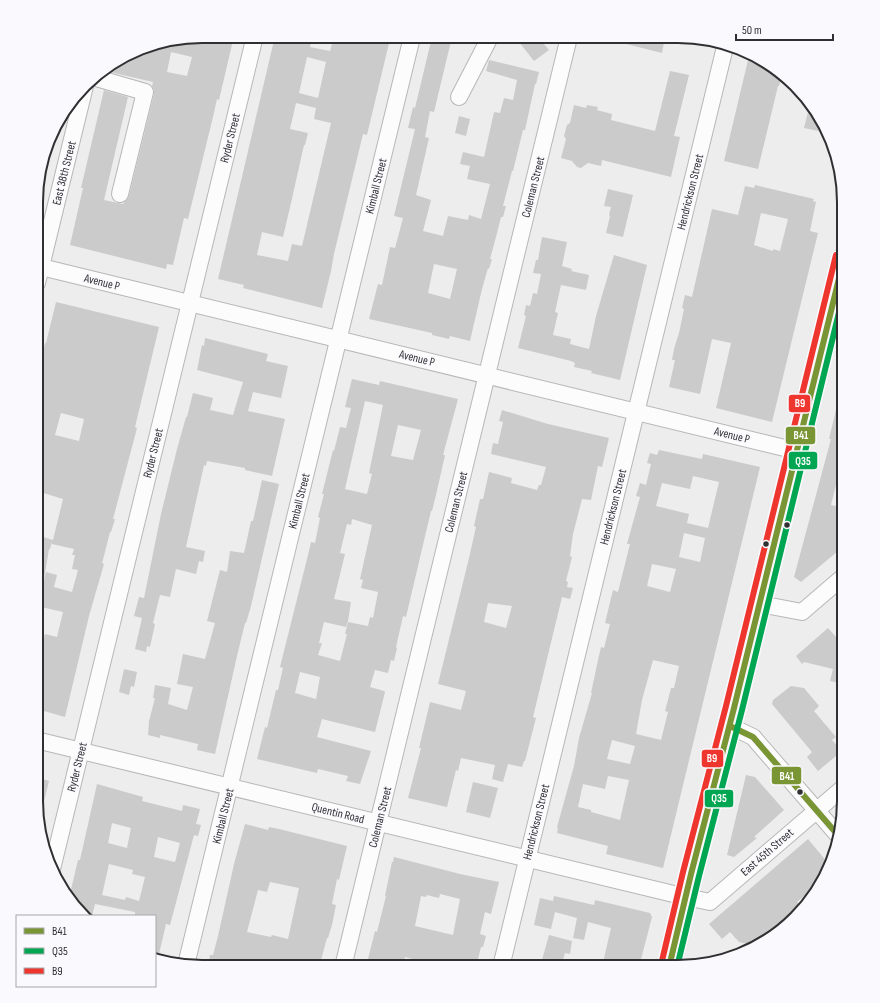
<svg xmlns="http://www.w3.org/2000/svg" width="880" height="1003" font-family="'Sofia Sans Condensed',sans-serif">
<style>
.building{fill:#cbcbcc;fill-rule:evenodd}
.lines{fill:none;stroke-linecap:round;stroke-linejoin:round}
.minor-casing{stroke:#b7b7b8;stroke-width:18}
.major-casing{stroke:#b7b7b8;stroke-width:22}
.minor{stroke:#fcfcfc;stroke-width:16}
.major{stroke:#fcfcfc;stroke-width:20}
.bus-1-casing{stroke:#faf9fd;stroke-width:9}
.bus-2-casing{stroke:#faf9fd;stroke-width:9}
.bus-3-casing{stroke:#faf9fd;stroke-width:9}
.bus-1{stroke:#799534;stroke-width:6}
.bus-2{stroke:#00a651;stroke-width:6}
.bus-3{stroke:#ee352e;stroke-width:6}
.bus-dot{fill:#302f31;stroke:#faf9fd;stroke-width:1.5}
.labels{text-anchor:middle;stroke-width:3;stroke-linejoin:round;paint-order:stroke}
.street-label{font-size:12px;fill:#302f31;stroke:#faf9fd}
.rim{fill:none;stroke:#302f31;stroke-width:2}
.line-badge{stroke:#faf9fd;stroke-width:1.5}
.badge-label{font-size:11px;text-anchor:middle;font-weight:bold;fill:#fff}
</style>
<rect width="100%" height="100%" fill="#ededee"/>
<!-- building -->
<g class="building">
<path d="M202,36h32l-15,64 -2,-1 -4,18 -25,102 -4,-1 -11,47 -6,-1 -1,5 -96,-24 13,-57h-2l23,-98 24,7 -24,103 19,4 6,-8 25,-102v-4l-2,-4 1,-4 -43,-10 1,-6 37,-21zM171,52l21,5 -5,19 -20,-4z"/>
<path d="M275,36h38l-3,11 20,4 3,-11 19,4 2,-8h25l11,3 -23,96 -4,-1 -29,120 -3,17 -9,37 -79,-20 1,-3 -26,-6zM307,57l19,5 -8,36 -19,-5zM296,103l20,5 -2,11 17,4 -29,123 -10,-2 -4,17 -31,-6 5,-23 21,5 8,-34 13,-58h1l3,-12 -18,-4z"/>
<path d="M432,37h20l-18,75 -4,-1 -5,26 4,1 -13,57 15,5 -8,31 20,5 5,-20 20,4 1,-5 12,4 9,-35 -23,-5 3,-13 -10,-2 3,-12 21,5 10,-45 6,1 4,-15 9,2 4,-20 -31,-9 3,-11 50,12 -3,12h-1l-10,46h-2l-10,41h-1l-9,35h3l-3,11h-2l-5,20 -6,22h2l-3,10 -1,-1 -6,21 -12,52 -20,-5 -1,3 -17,-4v-2l-63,-14 9,-35 4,1 8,-38 5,1 8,-30 -9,-2 21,-87 -7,-1 5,-21 2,1zM434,264l23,5 -7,30 -22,-6z"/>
<polygon points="525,37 538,37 549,50 534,61 519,42"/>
<polygon points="614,37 665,37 662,53 614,41"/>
<polygon points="749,56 769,63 767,68 776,70 782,75 779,86 778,86 758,169 724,161"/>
<polygon points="670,71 689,75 674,136 680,137 671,177 602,160 601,166 588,163 581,168 577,167 572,161 561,158 566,139 564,136 567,125 570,123 574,105 586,108 587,105 598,107 597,110 612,114 611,120 655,131"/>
<polygon points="810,104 816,110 828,133 804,128"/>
<polygon points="459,116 470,119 466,136 455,133"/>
<path d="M755,185l59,14 -1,2 3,1 -6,29 8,2 -46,189 -56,-14 15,-65 -19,-4 -12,55 -31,-7 6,-27h-3l2,-11 5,-16 5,-24 -2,-1 3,-13 7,2 20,-88 26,6 7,-29 9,2zM761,213l27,6 -8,32 -7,-2v2l-19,-6z"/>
<polygon points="608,189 633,195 623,237 606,233 610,216 609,215 611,207 604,206"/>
<polygon points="542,237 567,242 562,266 572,269 571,271 589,275 586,290 561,285 555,312 558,313 553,335 571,339 570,344 589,349 596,316 614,255 647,265 620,380 591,373 592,371 574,367 575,363 571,361 518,348 526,316 524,315 526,305 530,306 533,293 537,294 541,274 533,273 536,260 538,260"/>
<path d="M56,302l103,25 -24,100 2,1 -24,91h2l-4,13h-1l-5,20 -3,11 2,1 -15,52 -24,101 -28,-8v-9l6,-31 -6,-1v-25l5,2 3,-11 12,3 6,-25 -26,-6 5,-19h-5v-52l16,5 10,-41 -26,-8v-111l8,-37h1zM61,413l23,6 -5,22 -24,-6zM52,542v2l22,5 -2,6h3l-3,14 6,1 -6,22 -18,-5 3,-12 -11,-3 -3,13 6,-36h1z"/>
<polygon points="205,338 268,354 266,361 288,366 281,398 253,392 248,411 285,419 272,476 245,470 245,468 207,461 206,466 204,465 186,547 205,551 203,562 199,561 196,574 176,569 170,597 160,595 153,623 155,624 150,647 147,646 146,652 135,649 142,618 134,616 139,597 144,598 161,514 177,449 186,417 187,417 193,393 213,398 210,410 233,415 243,382 197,370 202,345 204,346"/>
<path d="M352,379l27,6 1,-4 78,18 -15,56h2l-9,40 -4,16h-1l-25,106 -3,-1 -7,31 1,1 -3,13 -3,-1 -3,13 -13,-3 -5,17 14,4 1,1 -10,40 -53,-13 -5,18 54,14 -11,33 -14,-3 2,-5 -30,-7 -1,4 -60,-14 8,-32 2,1 9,-38h2l5,-22 -3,-1 28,-112 3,-13 4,1 5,-25 -2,-1 6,-23h-2l11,-44 1,1 6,-24 6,1 5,-20 -6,-1zM365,401l18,4 -14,68 3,1 -5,20 -22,-5zM398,425l23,5 -8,30 -22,-4zM352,519l20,6 -12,54 3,1 -2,8 17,4 -5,26 -3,-1 -2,9 -20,-4 -3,12h2l-7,27 -22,-6 4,-12h-3l5,-21 22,5 2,-6 3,-19 -17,-3 11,-45 -5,-1 7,-29 4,1zM300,672l20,5 -4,22 -21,-6z"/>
<polygon points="840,393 844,394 844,487 836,485 831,505 844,508 844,546 801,582 794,577 831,439 829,439"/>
<path d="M502,410l46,14 61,14 -7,29 -4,-1 -7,34 -9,-1 -9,35 -3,22 2,1 -6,24 2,1 -1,5 6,1 -3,11 -8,-2 -29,120 3,1 -11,43h-1l-2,6 -14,-3 -5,18 -11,-3 3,-14 -34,-7 -3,13 -2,-1 -9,37 -39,-9 13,-50h-2l11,-46 31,8 5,-19 -28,-7 31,-126 7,-31 -2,-1 6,-27h3l6,-27 23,6 -1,5 26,7 2,-5h2l5,-18 -55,-13 2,-11 5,1 5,-22 -4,-1zM488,603l24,3 -6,22 -22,-6z"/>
<path d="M659,450l43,9 1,-5 57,13 -97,401 -57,-14 2,-8 -51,-13 1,-5 -1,-1 17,-61 5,-28 13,-45h-1l7,-33 3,-13 3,1 6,-24 -5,-1 8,-33 5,2 12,-48h-3l13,-47 -4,-1 4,-13 6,2 5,-21 -4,-1 3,-10 7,2zM693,476l26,6 -11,46 -21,-5 2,-9 -33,-8 6,-23 28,6zM684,533l21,5 -5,24 -21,-5zM652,564l24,5 -6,23 -23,-6zM653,660l26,6 -5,22h-3l-6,23 3,1 -7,28 -25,-6 6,-34zM612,740l23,6 -5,18 -23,-5zM608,776l21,4 -9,40 -29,-8v-2l-13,-3 5,-23 22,5z"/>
<polygon points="262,480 279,484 251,606 246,623 245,623 237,656 215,754 197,750 198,744 160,735 160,738 148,735 149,721 155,698 153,698 155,685 171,688 168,704 187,710 193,687 177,684 183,654 205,659 215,623 207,621 220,570 227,572 230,551 244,553 251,521 253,521"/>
<polygon points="828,628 844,646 844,684 830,681 833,669 804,662 802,664 796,656"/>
<polygon points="124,669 137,672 134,687 131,686 129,695 119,692"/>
<polygon points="791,686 804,688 819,706 814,711 836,737 832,740 842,751 818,771 807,757 812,752 772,704 773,700"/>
<polygon points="746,775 755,777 784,810 754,837 757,838 734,857 727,855"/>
<polygon points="36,777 49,781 40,818 37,817 36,812"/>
<polygon points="473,782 498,788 490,818 466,812"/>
<path d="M97,784l46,13 -1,4 40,10 1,-6 17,4 -4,15 5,1 -3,11 -4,-1 -24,90 -4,-1 -7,30h-4v-38h-20v-4l-40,-8 -3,12h-4l-19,-18 9,-38h2zM112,823l19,5 -4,20 -19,-5zM158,837l22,6 -5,19 -21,-5zM109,864l24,6 -1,4 13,3 -6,24 -13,-4 -1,3 -23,-5z"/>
<path d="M245,824l23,6 1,-3 10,2 68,17 -8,34 -2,-1 -5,25 4,1 -4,20 -4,13h-1l-8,29h-34l1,-3 -21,-5 -2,8h-55l2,-12h3l5,-19 16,-72zM270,882l29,6 -11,51 -16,-4 -1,2 -24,-5 11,-42 9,2z"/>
<polygon points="808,839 828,863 823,880 797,902 801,906 790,918 756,946 739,942 730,932 722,939 709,924"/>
<path d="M394,857l66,17 39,8 -8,32 -6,-2 -5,22 6,2 -3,11h-2l-5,20h-36l-35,-10 -2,10h-22l-14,-4 8,-32 2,1 9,-36h-1l7,-34h1zM440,894l20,5 -7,36 -38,-9 6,-30 5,1 1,-2 12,3z"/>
<polygon points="554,896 594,905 595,900 650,913 652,917 639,967 602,967 611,928 588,922 584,940 573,938 577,918 555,912 551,929 534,925 540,898 553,901"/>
<polygon points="549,935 572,941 570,954 565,953 561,967 540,967"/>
</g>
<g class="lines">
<!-- minor casing -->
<g class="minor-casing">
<g id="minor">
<polyline points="93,77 145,92 120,194"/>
<polyline points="459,97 490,37"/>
<polyline points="37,266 797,451"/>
<polyline points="37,283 85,86"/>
<polyline points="834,298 844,311"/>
<polyline points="760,604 802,612 844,576"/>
<polyline points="730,726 753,737 837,834"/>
<polyline points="36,740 686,897 710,902 844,787"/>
<polyline points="52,869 255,36"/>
<polyline points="186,965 412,37"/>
<polyline points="343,967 569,37"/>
<polyline points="501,967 725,47"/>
</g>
</g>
<!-- major casing -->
<g class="major-casing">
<polyline id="major" points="669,967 691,874 734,708 844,257"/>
</g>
<!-- minor -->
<use href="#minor" class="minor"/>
<!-- major -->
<use href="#major" class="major"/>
<!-- bus-1 casing -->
<g class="bus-1-casing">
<g id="bus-1">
<polyline points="730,726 753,737 837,834"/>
<polyline points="669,967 691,874 734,708 844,258"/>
</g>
</g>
<!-- bus-2 casing -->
<g class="bus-2-casing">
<polyline id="bus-2" points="677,967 699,876 742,710 844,292"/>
</g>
<!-- bus-3 casing -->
<g class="bus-3-casing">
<polyline id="bus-3" points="661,965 683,872 726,706 836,255"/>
</g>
<!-- bus-1 -->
<use href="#bus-1" class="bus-1"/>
<!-- bus-2 -->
<use href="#bus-2" class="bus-2"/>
<!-- bus-3 -->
<use href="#bus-3" class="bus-3"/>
</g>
<!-- markers -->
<g class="bus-dot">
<circle cx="787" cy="525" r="3.5"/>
<circle cx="766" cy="544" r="3.5"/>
<circle cx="800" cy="792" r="3.5"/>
</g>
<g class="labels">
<!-- street labels -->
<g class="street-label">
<text transform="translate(230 138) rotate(-76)" y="4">Ryder Street</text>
<text transform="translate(64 173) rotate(-76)" y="4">East 38th Street</text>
<text transform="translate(376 186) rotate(-76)" y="4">Kimball Street</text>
<text transform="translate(533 187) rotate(-76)" y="4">Coleman Street</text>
<text transform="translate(690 192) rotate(-76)" y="4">Hendrickson Street</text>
<text transform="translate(102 282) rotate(14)" y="4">Avenue P</text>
<text transform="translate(417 358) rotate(14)" y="4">Avenue P</text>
<text transform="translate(732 435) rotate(14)" y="4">Avenue P</text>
<text transform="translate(153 453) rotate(-76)" y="4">Ryder Street</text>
<text transform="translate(299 501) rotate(-76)" y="4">Kimball Street</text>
<text transform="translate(456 502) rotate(-76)" y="4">Coleman Street</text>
<text transform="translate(613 507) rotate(-76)" y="4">Hendrickson Street</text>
<text transform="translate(77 767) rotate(-76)" y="4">Ryder Street</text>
<text transform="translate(338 813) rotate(14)" y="4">Quentin Road</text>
<text transform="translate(223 816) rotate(-76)" y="4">Kimball Street</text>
<text transform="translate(380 817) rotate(-76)" y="4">Coleman Street</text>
<text transform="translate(536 822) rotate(-76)" y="4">Hendrickson Street</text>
<text transform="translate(767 852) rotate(-41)" y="4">East 45th Street</text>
</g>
</g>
<!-- crop -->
<path d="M0 0H880V1003H0ZM202 43H678A159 159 0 0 1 837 202V801A159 159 0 0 1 678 960H202A159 159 0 0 1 43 801V202A159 159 0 0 1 202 43Z" fill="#faf9fd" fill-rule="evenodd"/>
<path class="rim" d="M202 43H678A159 159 0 0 1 837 202V801A159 159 0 0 1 678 960H202A159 159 0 0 1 43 801V202A159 159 0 0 1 202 43Z"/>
<g class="line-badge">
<rect x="788" y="394" width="23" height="19" rx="4" fill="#ee352e"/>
<rect x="785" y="426" width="31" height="19" rx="4" fill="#799534"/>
<rect x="788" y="451" width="30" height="19" rx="4" fill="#00a651"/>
<rect x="701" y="749" width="23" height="19" rx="4" fill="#ee352e"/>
<rect x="771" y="766" width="31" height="19" rx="4" fill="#799534"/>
<rect x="704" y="789" width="30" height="19" rx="4" fill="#00a651"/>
</g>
<g class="badge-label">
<text x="800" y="407">B9</text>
<text x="801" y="439">B41</text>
<text x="803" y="465">Q35</text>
<text x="712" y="762">B9</text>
<text x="787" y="780">B41</text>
<text x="719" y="802">Q35</text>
</g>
<!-- legend -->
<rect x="16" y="915" width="140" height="72" fill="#faf9fd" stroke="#a9a8ab"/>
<rect x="24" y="928" width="20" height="6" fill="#799534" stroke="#a9a8ab"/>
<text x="52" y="935" font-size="12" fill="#302f31">B41</text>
<rect x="24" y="948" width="20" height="6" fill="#00a651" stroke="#a9a8ab"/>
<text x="52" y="955" font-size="12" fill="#302f31">Q35</text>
<rect x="24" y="968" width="20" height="6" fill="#ee352e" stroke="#a9a8ab"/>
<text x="52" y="975" font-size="12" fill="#302f31">B9</text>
<!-- scale -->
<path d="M736 34v6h97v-6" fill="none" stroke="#302f31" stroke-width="2"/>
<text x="742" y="34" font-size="12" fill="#302f31" stroke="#faf9fd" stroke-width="3" paint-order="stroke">50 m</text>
</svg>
